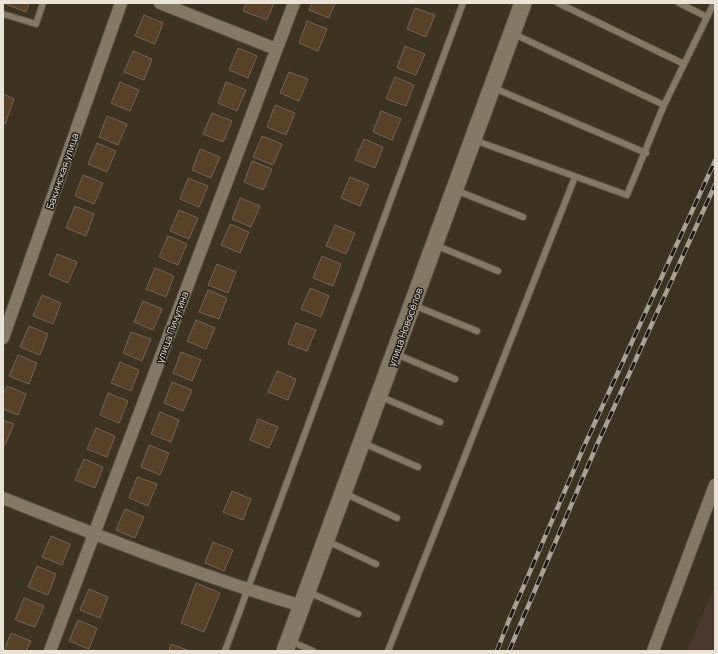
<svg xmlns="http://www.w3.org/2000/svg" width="718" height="654" font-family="Manrope,sans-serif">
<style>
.industrial{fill:#4a3730}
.building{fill:#574229;stroke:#726455}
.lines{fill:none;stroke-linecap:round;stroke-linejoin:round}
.lane-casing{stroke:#564f41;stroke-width:8}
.street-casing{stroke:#564f41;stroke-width:14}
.secondary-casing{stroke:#564f41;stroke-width:19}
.lane{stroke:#837966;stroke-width:6}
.street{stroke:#837966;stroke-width:12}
.secondary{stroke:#837966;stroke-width:17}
.rail-casing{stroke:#a8a195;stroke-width:4.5}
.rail{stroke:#1f1b14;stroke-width:3;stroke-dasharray:9;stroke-linecap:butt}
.labels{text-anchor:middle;stroke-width:3;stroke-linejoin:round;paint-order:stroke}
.street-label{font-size:10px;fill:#e9e3d9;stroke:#1f1b14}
</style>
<rect width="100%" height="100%" fill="#3c3323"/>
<!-- industrial -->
<polygon class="industrial" points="715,585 715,651 687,651"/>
<!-- building -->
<g class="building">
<polygon points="3,3 29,3 26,12"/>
<polygon points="246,3 274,3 267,20 243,11"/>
<polygon points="312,3 335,3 329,18 309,10"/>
<polygon points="415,8 435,15 426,37 407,29"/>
<polygon points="144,15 163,23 155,44 135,36"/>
<polygon points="307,21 327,29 318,51 299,43"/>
<polygon points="405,46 425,54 416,75 397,68"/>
<polygon points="238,48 257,56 248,78 229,70"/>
<polygon points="133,51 152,59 144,80 124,72"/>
<polygon points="289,72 308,79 299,101 280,93"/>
<polygon points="395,77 414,85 406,106 386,99"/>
<polygon points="120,82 139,90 130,111 111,103"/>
<polygon points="226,82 246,90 237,111 218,103"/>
<polygon points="3,94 14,99 5,124 3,123"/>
<polygon points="275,105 295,113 286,135 267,127"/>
<polygon points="381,111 401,119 392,140 373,132"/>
<polygon points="212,113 232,121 223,142 203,134"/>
<polygon points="107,116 127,124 118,145 99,137"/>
<polygon points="262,136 282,144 273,165 253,157"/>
<polygon points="364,139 383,147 375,168 355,160"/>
<polygon points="97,143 116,151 107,172 88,164"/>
<polygon points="200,149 220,157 211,178 192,170"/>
<polygon points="252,161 272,169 263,190 244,182"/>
<polygon points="83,175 103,183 94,204 75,196"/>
<polygon points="350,177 369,185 360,206 341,198"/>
<polygon points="188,178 208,186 199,207 180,199"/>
<polygon points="240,198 260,206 251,227 232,219"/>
<polygon points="75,206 94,214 86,236 66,228"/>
<polygon points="179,210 198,218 189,239 170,231"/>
<polygon points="230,224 249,232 240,253 221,245"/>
<polygon points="335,225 355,233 346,254 326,246"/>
<polygon points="168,236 187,244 178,265 159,257"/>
<polygon points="57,254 77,262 68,283 49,275"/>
<polygon points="322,256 341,264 333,286 313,278"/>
<polygon points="217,264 236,272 228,293 208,285"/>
<polygon points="155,268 174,276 166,297 146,289"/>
<polygon points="310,288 329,296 321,317 301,309"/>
<polygon points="208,290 227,298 219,319 199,312"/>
<polygon points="42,295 61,303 53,324 33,316"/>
<polygon points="143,301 162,309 153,330 134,322"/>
<polygon points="196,320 215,328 206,349 187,341"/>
<polygon points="296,323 316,330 307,351 288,344"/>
<polygon points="29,326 48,334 40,355 20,347"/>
<polygon points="131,332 151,339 142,361 123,353"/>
<polygon points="181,352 201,360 192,381 173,373"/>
<polygon points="18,355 37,363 29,384 9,376"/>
<polygon points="120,362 139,370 131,391 111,383"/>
<polygon points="277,371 296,379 288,400 268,392"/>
<polygon points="172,382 192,390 183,411 164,403"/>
<polygon points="7,386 26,394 18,415 3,409 3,395"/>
<polygon points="108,393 128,401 119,423 100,415"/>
<polygon points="160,412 179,420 171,442 151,434"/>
<polygon points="258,419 278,427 269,448 250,440"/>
<polygon points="3,420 14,424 5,445 3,444"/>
<polygon points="96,428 115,436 107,457 87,449"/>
<polygon points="149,445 169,453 160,475 141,467"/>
<polygon points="84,459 103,467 95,488 75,480"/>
<polygon points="137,477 157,484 148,506 129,498"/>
<polygon points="232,491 251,499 243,520 223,512"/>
<polygon points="125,509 144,517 135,538 116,530"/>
<polygon points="51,536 70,544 62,565 42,557"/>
<polygon points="213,542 233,550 224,571 205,563"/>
<polygon points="37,566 56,574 48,595 28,587"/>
<polygon points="196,583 220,593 204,632 181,623"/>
<polygon points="89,589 108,597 100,618 80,610"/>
<polygon points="24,598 44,606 35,627 15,620"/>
<polygon points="78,620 97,628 89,649 69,641"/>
<polygon points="11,633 31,641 26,651 4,651"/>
<polygon points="171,644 190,651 169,651"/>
</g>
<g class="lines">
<!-- lane casing -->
<g class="lane-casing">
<g id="lane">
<polyline points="558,3 684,64"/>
<polyline points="679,3 707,17"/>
<polyline points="3,14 36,24 43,3"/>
<polyline points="514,34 664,105"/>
<polyline points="494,88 646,153"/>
<polyline points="474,140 627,195 664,105 714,3"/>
<polyline points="455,190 523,217"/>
<polyline points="435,245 498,271"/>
<polyline points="413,305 477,331"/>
<polyline points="396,354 455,379"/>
<polyline points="379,396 440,422"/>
<polyline points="363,443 418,467"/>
<polyline points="344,493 397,518"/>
<polyline points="327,541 376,564"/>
<polyline points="308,592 358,614"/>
<polyline points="290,641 313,651"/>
<polyline points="225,651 463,3"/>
<polyline points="388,651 575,177"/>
</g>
</g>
<!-- street casing -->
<g class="street-casing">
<g id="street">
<polyline points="160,3 276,49"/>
<polyline points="3,338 121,3"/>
<path d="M3,498c98,39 197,78 299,108"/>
<polyline points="50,651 294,3"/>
<polyline points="653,651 715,485"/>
</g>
</g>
<!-- secondary casing -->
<g class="secondary-casing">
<polyline id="secondary" points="285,651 523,3"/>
</g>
<!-- lane -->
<use href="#lane" class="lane"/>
<!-- street -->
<use href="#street" class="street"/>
<!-- secondary -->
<use href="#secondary" class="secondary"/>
<!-- rail casing -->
<g class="rail-casing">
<g id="rail">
<polyline points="497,651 509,620 586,442 715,161"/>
<polyline points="509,651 596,447 715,185"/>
</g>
</g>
<!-- rail -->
<use href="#rail" class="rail"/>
</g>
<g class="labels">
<!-- street labels -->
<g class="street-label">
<text transform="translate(62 171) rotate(-71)" y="4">Бакинская улица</text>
<text transform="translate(172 327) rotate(-70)" y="4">улица Пичугина</text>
<text transform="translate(405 327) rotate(-70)" y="4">улица Новосёлов</text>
</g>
</g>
<!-- border -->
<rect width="718" height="654" fill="none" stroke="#e9e3d9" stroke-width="8"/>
</svg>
